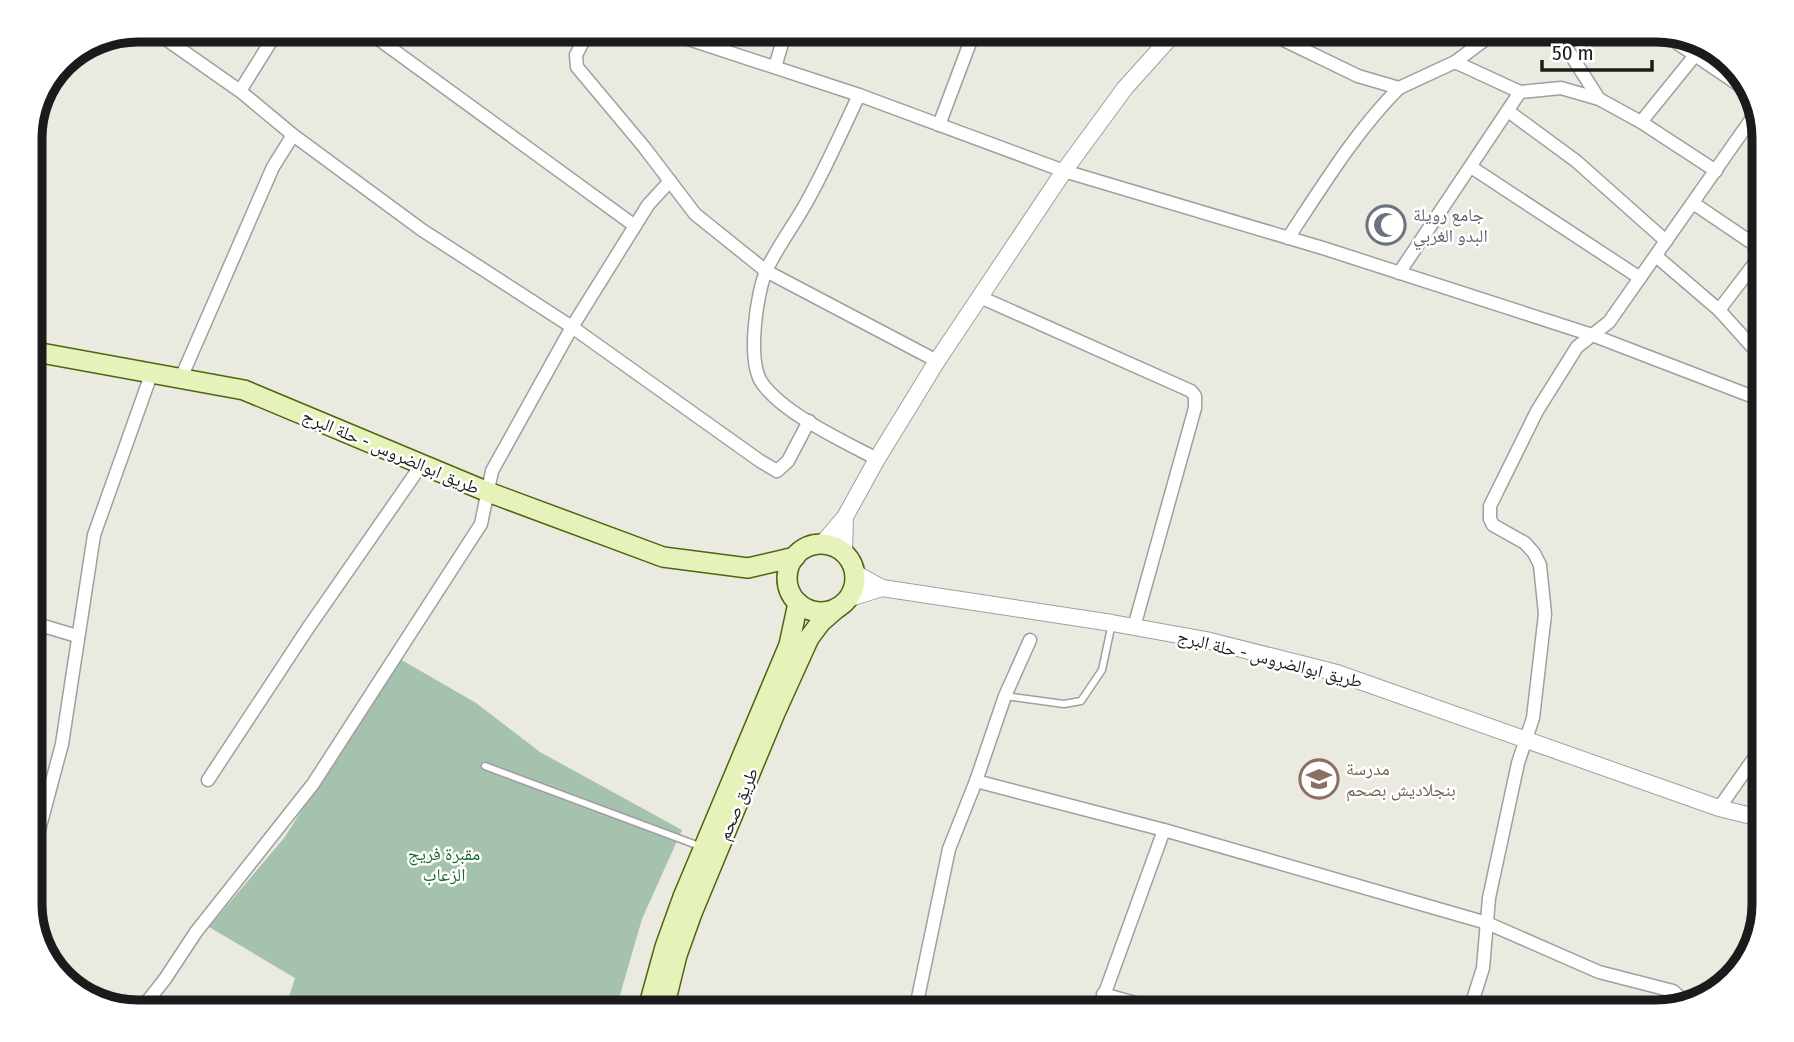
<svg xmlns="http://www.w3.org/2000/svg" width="1794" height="1042" font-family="'Fira Sans Condensed','Noto Naskh Arabic',sans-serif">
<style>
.cemetery{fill:#a5c2ae}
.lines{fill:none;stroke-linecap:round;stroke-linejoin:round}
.service-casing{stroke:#9f9f9f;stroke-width:9}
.minor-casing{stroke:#9f9f9f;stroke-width:15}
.tertiary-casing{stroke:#9f9f9f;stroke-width:18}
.secondary-casing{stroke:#4d650f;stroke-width:22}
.service{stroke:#fff;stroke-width:6}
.minor{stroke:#fff;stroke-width:12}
.tertiary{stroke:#fff;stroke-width:16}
.secondary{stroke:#e5f2b9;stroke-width:19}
.labels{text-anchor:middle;stroke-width:5;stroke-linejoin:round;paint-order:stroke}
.worship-label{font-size:18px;fill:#5b616d;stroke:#fff;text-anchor:start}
.street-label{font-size:18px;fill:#1b1b1b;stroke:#fff}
.education-label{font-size:18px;fill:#785e54;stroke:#fff;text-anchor:start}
.park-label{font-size:18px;fill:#156c2b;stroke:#fff}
.rim{fill:none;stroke:#1b1b1b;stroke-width:9}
</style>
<rect width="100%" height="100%" fill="#ebeae1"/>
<!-- cemetery -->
<polygon class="cemetery" points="400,659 476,703 540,752 682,830 642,919 615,1012 284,1012 295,978 209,927 284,838"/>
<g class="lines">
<!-- service casing -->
<g class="service-casing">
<g id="service">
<polyline points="1005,696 1064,704 1081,701 1102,670 1112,623"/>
<polyline points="485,766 702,847"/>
</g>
</g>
<!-- minor casing -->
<g class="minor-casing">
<g id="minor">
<polyline points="153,30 240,91 293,135 422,230 572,327 760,461 777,471 788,461 809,421"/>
<polyline points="366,30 635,226"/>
<polyline points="589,30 576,55 577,67 644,147 695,214 766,271 937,361"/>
<polyline points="661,30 859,95 1064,171 1326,249 1592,335 1764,401"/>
<polyline points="1263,30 1358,76 1399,88 1455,62 1498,30"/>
<polyline points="1555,30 1599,99"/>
<polyline points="1658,30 1751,93"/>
<polyline points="1455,62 1520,92 1561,88 1599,99 1641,122 1716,171"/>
<polyline points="775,67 786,30"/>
<polyline points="240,91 278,30"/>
<path d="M859,95c-16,34 -31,68 -49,101 -13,25 -31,48 -43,73 -11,24 -20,93 -5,114 22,31 81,58 115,76"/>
<polyline points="1508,111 1576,161 1666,241"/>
<polyline points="1641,122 1696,54"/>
<polyline points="939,125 974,32"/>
<polyline points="1471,167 1640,278"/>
<polyline points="1693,203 1764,251 1719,310"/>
<path d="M1288,238c34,-51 67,-106 111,-150"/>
<polyline points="1656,256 1719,310 1764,360"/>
<polyline points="1399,273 1520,92"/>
<polyline points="980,297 1191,391 1195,396 1195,408 1134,627"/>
<polyline points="181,378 273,167 293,135"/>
<polyline points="30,622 77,636"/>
<polyline points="208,780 308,628 422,464"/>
<polyline points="976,781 1164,830"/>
<polyline points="1719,808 1764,744"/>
<polyline points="30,864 62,744 94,535 152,372"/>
<polyline points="1103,994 1167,1012"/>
<polyline points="139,1012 165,979 196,932 313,784 481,524 492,471 572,327 648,205 670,181"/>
<polyline points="915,1012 949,849 976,781 1005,696 1030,640"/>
<polyline points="1098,1012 1164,830 1487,923 1599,972 1673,991 1687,1004"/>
<polyline points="1469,1012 1483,968 1489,898 1518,763 1533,718 1545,614 1540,565 1534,553 1525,543 1493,525 1490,519 1490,506 1537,411 1577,347 1609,322 1757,111"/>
</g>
</g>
<!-- tertiary casing -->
<g class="tertiary-casing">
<g id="tertiary">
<polyline points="822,544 845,517 877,459 937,361 1064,171 1125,88 1177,30"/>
<polyline points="844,553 845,517"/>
<polyline points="855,573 882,588 1112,623 1206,640 1337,673 1719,808 1764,819"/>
<polyline points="847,599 882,588"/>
</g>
</g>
<!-- secondary casing -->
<g class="secondary-casing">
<g id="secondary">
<polyline points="30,351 244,390 488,492 663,557 748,568 795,557"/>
<circle cx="821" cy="578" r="34"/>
<polyline points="647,1012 665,947 683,897 789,645 798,603"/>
<polyline points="663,1012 677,955 692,913 775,713 809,638 821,622 837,608"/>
</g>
</g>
<!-- service -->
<use href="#service" class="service"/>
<!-- minor -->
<use href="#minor" class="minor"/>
<!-- tertiary -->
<use href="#tertiary" class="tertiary"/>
<!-- secondary -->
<use href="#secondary" class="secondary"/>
</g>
<!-- icons -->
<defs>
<g id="mosque-ring" transform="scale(2.0125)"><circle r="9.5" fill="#fff" stroke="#6b7280" stroke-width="1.5"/><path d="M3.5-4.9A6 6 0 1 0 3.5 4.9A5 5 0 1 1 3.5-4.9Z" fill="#6b7280"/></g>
<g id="school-ring" transform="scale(2.0125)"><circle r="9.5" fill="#fff" stroke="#8d6e63" stroke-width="1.5"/><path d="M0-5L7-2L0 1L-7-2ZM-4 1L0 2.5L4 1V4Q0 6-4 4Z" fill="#8d6e63"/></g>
</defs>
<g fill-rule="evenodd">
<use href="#mosque-ring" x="1386" y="225"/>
<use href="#school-ring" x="1319" y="779"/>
</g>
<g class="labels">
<!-- worship labels -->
<g class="worship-label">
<text x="1413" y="221">جامع رويلة<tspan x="1413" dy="21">البدو الغربي</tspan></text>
</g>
<!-- street labels -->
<g class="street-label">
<text transform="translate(391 452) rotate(23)" y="6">طريق ابوالضروس - حلة البرج</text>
<text transform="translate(1270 659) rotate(14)" y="6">طريق ابوالضروس - حلة البرج</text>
<text transform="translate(738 804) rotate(-67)" y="6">طريق صحم</text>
</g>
<!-- education labels -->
<g class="education-label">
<text x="1346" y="775">مدرسة<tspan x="1346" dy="21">بنجلاديش بصحم</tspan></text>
</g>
<!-- park labels -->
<g class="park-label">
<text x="444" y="860">مقبرة فريج<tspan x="444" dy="21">الزعاب</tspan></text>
</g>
</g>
<!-- crop -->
<path d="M0 0H1794V1042H0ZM138 42H1656A96 96 0 0 1 1752 138V904A96 96 0 0 1 1656 1000H138A96 96 0 0 1 42 904V138A96 96 0 0 1 138 42Z" fill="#fff" fill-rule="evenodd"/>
<path class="rim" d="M138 42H1656A96 96 0 0 1 1752 138V904A96 96 0 0 1 1656 1000H138A96 96 0 0 1 42 904V138A96 96 0 0 1 138 42Z"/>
<!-- scale -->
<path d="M1542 60v10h110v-10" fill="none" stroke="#1b1b1b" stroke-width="3.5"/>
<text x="1552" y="60" font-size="21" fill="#1b1b1b" stroke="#ffffff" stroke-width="5" paint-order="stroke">50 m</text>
</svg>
